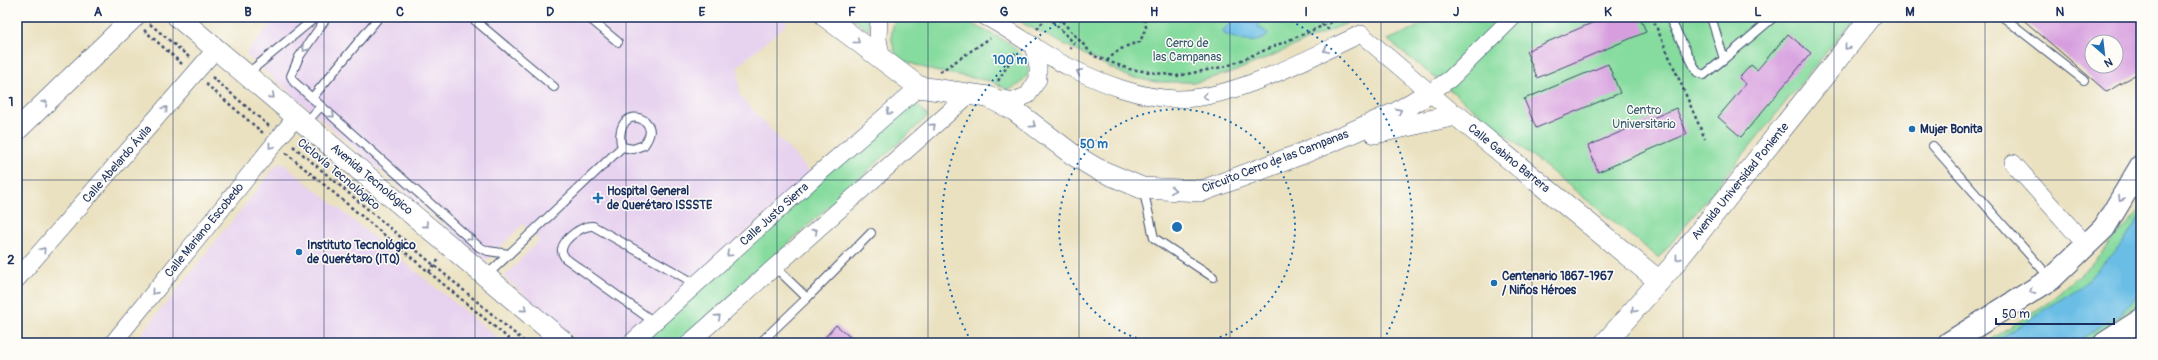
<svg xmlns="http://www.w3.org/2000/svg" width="2158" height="360" font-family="Pangolin,sans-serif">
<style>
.built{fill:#e7d2ef}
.green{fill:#86db9e;stroke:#50857e}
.water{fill:#6abee6;stroke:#4276a2}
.building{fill:#d79edf;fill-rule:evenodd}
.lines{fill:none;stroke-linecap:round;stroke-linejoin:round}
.service-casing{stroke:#3a4a6d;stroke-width:10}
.minor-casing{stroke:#3a4a6d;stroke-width:18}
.tertiary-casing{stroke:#3a4a6d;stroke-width:22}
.secondary-casing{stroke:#3a4a6d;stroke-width:24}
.path{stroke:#3a4a6d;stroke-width:2.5;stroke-dasharray:3 3;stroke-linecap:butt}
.service{stroke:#fff;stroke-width:8}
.minor{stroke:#fff;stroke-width:17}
.tertiary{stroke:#fff;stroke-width:21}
.secondary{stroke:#fff;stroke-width:22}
.oneway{stroke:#8d97ae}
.grid{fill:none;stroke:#1b2f5e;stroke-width:1;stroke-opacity:0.55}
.ring{fill:none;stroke:#1f6fb2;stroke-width:2;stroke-dasharray:2 4}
.poi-dot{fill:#1f6fb2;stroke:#fdfcf7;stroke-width:1.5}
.labels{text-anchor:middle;stroke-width:3;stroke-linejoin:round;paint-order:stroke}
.park-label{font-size:12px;fill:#365a6e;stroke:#fdfcf7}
.poi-label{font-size:12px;font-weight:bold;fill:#1b2f5e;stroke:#fdfcf7;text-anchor:start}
.street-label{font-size:12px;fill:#1b2f5e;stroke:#fdfcf7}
.centre{fill:#1f6fb2;stroke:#fdfcf7;stroke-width:2}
.ring-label{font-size:12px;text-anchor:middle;font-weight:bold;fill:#1f6fb2;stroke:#fdfcf7;stroke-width:3;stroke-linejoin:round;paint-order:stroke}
.neatline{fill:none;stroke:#1b2f5e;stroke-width:1.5}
.grid-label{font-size:13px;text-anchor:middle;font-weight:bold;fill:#1b2f5e}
</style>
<rect width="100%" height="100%" fill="#fdfcf7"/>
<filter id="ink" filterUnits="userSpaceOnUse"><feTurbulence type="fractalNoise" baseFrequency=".025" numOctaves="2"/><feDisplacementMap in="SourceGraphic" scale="8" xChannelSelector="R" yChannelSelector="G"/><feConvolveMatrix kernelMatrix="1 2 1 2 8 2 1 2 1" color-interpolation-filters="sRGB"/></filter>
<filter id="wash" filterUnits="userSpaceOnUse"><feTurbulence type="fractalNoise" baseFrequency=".012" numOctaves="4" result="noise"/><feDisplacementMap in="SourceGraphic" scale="16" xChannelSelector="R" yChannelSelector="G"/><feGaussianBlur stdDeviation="0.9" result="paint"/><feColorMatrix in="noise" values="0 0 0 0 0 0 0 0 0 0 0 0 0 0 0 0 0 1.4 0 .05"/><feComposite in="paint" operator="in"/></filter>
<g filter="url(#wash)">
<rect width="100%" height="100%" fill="#eae1c0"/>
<!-- built -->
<g class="built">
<polygon points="277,17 782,17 788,23 738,66 740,96 811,173 623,343 580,343 504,277 539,240 523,224 486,261 245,54"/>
<polygon points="280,161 504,343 134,343"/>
</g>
<!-- green -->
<g class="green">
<polygon points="851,17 869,17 869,31"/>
<path d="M896,17h63l50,26 19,20v11l-8,10 -12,6 -17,-9 -57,-10 -36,-12c-7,-16 -9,-25 -2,-42z"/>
<polygon points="1014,17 1361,17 1236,71 1197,82 1156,82 1129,77 1024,24"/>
<polygon points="1439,17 1855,17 1659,258 1388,40"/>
<polygon points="910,97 928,116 679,343 639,343"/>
<polygon points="2141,209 2141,301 2088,343 1986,343 2049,302 2094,262"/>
</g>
<!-- water -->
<g class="water">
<path d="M1237,17h26l-4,5v5l10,7c-12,13 -30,6 -45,0l-1,-4z"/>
<polygon points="2141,215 2141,290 2121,314 2075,343 1993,343 2083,285 2123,242"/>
</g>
<g id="blocks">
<!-- building -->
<g class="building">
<polygon points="1606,17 1640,17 1646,32 1537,78 1526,51"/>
<path d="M2020,17h121v54l-34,21zM2092,42h24v24h-24z"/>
<polygon points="1788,34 1811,53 1741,137 1718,117 1746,84 1739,78 1751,65 1757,70"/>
<polygon points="1608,64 1620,93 1536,128 1524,99"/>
<polygon points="1676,108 1687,134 1598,172 1588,146"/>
<polygon points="836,325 857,343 820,343"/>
</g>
</g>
</g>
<g filter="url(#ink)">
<use href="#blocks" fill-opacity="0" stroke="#3a4a6d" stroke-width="1"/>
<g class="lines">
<!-- service casing -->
<g class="service-casing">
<g id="service">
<polyline points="471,17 554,87"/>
<polyline points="588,17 618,42"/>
<polyline points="1669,17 1697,72 1704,75 1724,59 1711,17"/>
<polyline points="2003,17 2084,80"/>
<polyline points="1724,59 1774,17"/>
<polyline points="247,74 316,17"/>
<polyline points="312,98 379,17"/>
<polyline points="321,106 294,82 291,76 299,57 327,17"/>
<polyline points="305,124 321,106 479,247 488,251 509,254"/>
<polyline points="1933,146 2051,279"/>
<polyline points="1143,188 1154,238 1213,277"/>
<polyline points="775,267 807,298 871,233"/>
<path d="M486,276l136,-129c-6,-17 4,-38 23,-26 8,8 5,15 -1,24l-11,4 -11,-2"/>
<path d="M654,322l-89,-64c-1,-3 -4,-5 -3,-9 2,-11 21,-24 31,-23l103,58"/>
<polyline points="760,343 807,298"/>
</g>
</g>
<!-- minor casing -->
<g class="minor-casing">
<g id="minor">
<polyline points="879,17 878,39 882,60"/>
<path d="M986,17c29,15 54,36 83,50 33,16 70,31 107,32 57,1 134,-42 185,-65l95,81"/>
<polyline points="1429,93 1450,79 1513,17"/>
<polyline points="994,98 1014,101 1028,95 1038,79 1038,66 1033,45"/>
<polyline points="2013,163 2087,246"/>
<polyline points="17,279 216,49"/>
<polyline points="113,343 296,117"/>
<polyline points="631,343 816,176 919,87"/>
<polyline points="689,343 971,93"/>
</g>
</g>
<!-- tertiary casing -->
<g class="tertiary-casing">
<g id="tertiary">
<polyline points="178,17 565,343"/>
<polyline points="826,17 919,87 988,97 1014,110 1072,154 1097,169 1142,188 1202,191 1301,154 1346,135 1398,112 1429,93"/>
<polyline points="17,130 134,17"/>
<polyline points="1375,133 1456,115 1659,281"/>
<polyline points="1605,343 1671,268 1871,17"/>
</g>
</g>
<!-- secondary casing -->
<g class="secondary-casing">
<g id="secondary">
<polyline points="1949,343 2051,279 2104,228 2141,166"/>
<polyline points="2105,343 2141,320"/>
</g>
</g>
<!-- path -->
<g class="path">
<polyline points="1048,17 1074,43 1071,48 1069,47"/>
<polyline points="1058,17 1094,56 1129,69 1177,76 1227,66 1344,17"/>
<polyline points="1312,17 1331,31"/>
<polyline points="1652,17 1705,139"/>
<polyline points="150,24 189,57"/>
<polyline points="1037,29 1047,17"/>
<polyline points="144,30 182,64"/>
<path d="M1107,61c10,-11 19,-16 33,-19l6,-15 -2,-10"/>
<polyline points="940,72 990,38"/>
<polyline points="212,77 269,126"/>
<polyline points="998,81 1015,53"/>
<polyline points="206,84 263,133"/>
<polyline points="293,146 526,343"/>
<polyline points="286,153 514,343"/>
<polyline points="429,272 438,260"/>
</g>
<!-- service -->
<use href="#service" class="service"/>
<!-- minor -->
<use href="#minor" class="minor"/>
<!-- tertiary -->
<use href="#tertiary" class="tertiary"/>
<!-- secondary -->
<use href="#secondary" class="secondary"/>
</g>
<!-- one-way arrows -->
<defs><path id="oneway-chevron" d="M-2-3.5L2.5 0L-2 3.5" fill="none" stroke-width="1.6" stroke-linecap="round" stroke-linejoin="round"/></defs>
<g class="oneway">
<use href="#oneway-chevron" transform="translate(857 41) rotate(38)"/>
<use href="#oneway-chevron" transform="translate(1847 47) rotate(129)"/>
<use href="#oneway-chevron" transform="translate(305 49) rotate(125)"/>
<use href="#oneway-chevron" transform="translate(1326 50) rotate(155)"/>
<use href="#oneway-chevron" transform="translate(1079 72) rotate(-155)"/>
<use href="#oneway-chevron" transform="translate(272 96) rotate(41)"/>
<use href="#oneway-chevron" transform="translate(1205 96) rotate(171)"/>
<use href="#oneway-chevron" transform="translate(45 103) rotate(-44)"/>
<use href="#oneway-chevron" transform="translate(165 109) rotate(-49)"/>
<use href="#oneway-chevron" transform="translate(1399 111) rotate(-28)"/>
<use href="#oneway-chevron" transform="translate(889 112) rotate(139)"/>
<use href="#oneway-chevron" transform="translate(332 115) rotate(41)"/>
<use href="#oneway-chevron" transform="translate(1033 125) rotate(37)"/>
<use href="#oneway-chevron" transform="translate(933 126) rotate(-42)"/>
<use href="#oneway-chevron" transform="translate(271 146) rotate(128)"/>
<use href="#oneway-chevron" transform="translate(1173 190) rotate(4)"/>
<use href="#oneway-chevron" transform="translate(2121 199) rotate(121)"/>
<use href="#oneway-chevron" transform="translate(426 225) rotate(40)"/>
<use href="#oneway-chevron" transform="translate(815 231) rotate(-42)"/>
<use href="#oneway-chevron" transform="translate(470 238) rotate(45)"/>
<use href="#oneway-chevron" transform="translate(43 250) rotate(-49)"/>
<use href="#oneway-chevron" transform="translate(729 254) rotate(138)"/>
<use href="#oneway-chevron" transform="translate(1678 258) rotate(128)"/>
<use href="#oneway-chevron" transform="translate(2032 291) rotate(148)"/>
<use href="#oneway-chevron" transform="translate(154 292) rotate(129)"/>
<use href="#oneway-chevron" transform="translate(524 309) rotate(40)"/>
<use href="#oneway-chevron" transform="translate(1634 310) rotate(131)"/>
<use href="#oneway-chevron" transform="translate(718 317) rotate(-42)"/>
</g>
</g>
<!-- grid -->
<path class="grid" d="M173,17v326M324,17v326M475,17v326M626,17v326M777,17v326M928,17v326M1079,17v326M1230,17v326M1381,17v326M1532,17v326M1683,17v326M1834,17v326M1985,17v326M17,180h2124"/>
<!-- distance rings -->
<g class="ring">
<path d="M1154 343A118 118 0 1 1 1200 343"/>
<path d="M971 341A236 236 0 0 1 1068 18M1286 18A236 236 0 0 1 1383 341"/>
</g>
<!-- markers -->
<g class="poi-dot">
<circle cx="1912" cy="129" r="4"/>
<path d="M596 192h4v4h4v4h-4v4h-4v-4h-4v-4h4z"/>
<circle cx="299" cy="252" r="4"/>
<circle cx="1494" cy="283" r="4"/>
</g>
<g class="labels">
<!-- park labels -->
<g class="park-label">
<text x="1187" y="47">Cerro de<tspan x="1187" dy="14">las Campanas</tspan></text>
<text x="1644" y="114">Centro<tspan x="1644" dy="14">Universitario</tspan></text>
</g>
<!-- poi labels -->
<g class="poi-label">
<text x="1920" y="133">Mujer Bonita</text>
<text x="607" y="195">Hospital General<tspan x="607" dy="14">de Querétaro ISSSTE</tspan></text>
<text x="307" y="249">Instituto Tecnológico<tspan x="307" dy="14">de Querétaro (ITQ)</tspan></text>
<text x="1502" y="280">Centenario 1867-1967<tspan x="1502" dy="14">/ Niños Héroes</tspan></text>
</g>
<!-- street labels -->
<g class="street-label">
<text transform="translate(1509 158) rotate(39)" y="4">Calle Gabino Barrera</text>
<text transform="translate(1275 161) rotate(-21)" y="4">Circuito Cerro de las Campanas</text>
<text transform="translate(117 164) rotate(-49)" y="4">Calle Abelardo Ávila</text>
<text transform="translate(339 174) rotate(40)" y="4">Ciclovía Tecnológico</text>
<text transform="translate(372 179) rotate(40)" y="4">Avenida Tecnológico</text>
<text transform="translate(1740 181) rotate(-51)" y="4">Avenida Universidad Poniente</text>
<text transform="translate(774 214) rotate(-42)" y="4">Calle Justo Sierra</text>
<text transform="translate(204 230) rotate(-51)" y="4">Calle Mariano Escobedo</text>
</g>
</g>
<circle cx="1177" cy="227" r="6" class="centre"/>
<g class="ring-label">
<text x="1010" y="64">100 m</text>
<text x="1094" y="148">50 m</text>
</g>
<!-- margin -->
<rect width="2158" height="360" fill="none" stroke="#fdfcf7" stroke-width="44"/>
<!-- north arrow -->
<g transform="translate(2104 54) rotate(152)"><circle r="19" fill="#fdfcf7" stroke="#a3aaba"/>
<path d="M0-3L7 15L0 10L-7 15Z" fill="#1f6fb2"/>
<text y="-6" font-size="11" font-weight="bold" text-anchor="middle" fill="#1b2f5e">N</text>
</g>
<!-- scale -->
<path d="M1996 318v6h118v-6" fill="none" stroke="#1b2f5e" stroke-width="2"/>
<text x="2002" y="318" font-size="12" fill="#1b2f5e" stroke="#fdfcf7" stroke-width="3" paint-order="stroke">50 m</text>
<rect x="22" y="22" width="2114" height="316" class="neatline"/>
<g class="grid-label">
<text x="98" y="16">A</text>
<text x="248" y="16">B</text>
<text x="400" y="16">C</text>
<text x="550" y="16">D</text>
<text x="702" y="16">E</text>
<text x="852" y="16">F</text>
<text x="1004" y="16">G</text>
<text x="1154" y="16">H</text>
<text x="1306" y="16">I</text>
<text x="1456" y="16">J</text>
<text x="1608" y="16">K</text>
<text x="1758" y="16">L</text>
<text x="1910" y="16">M</text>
<text x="2060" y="16">N</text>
<text x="11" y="106">1</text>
<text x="11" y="264">2</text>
</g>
</svg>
